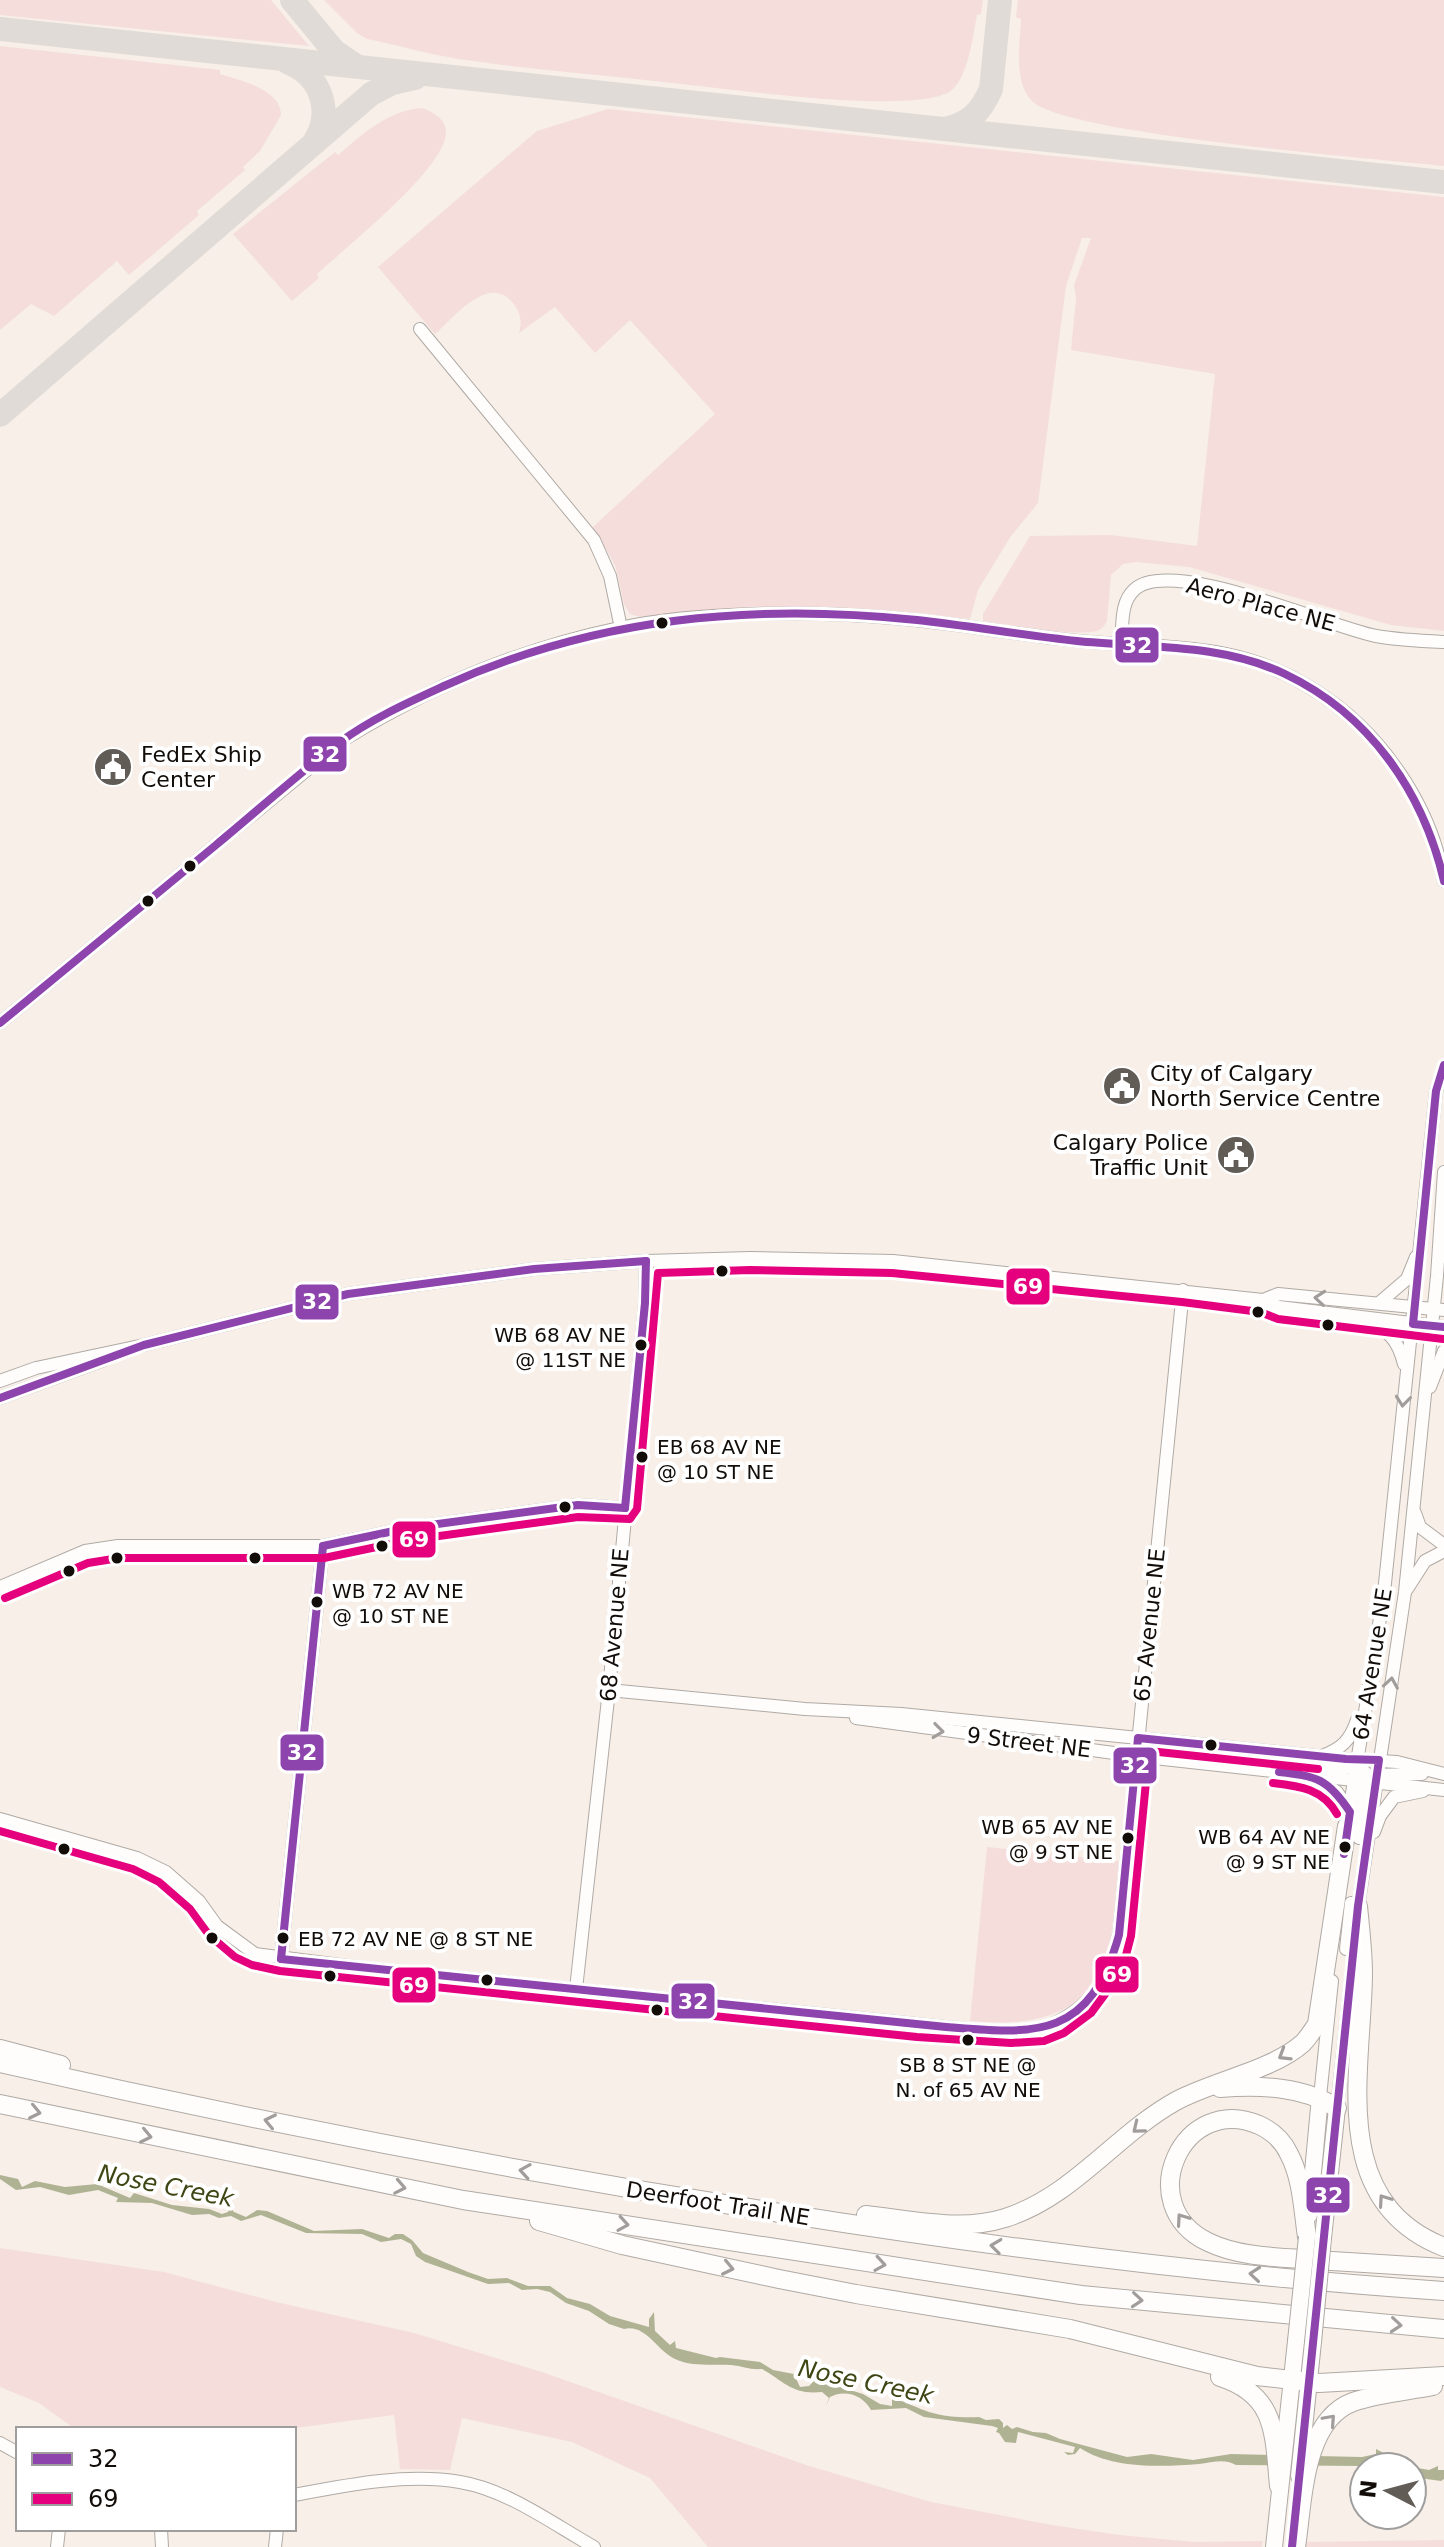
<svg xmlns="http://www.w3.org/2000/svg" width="1444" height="2547" font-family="'DejaVu Sans',sans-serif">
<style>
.green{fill:#f5dddb}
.water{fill:#b0b393}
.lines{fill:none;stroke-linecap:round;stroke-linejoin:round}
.taxiway{stroke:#e0dbd6;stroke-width:24}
.minor-casing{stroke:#b0aaa4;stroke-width:14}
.major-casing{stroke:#b0aaa4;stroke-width:18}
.highway-casing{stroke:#b0aaa4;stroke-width:20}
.minor{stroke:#fefdfc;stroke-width:12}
.major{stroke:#fefdfc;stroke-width:16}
.highway{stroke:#fefdfc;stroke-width:18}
.major-bridge-casing{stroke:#b0aaa4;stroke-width:18;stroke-linecap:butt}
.major-bridge{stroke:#fefdfc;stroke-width:16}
.bus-1-casing{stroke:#fff;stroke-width:14}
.bus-2-casing{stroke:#fff;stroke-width:14}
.bus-1{stroke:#8e44ad;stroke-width:8}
.bus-2{stroke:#e5007d;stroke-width:8}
.oneway{stroke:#a09d9b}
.bus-dot{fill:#120d09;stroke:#fff;stroke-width:3}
.labels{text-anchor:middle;stroke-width:8;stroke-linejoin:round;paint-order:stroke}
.bus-label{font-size:20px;fill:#120d09;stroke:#fff;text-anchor:end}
.street-label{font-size:22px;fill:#120d09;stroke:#fff}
.poi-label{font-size:22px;fill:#120d09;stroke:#fff;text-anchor:start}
.water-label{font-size:24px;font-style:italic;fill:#3f4614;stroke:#fff}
.line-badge{stroke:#fff;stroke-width:3}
.badge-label{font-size:22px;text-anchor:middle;font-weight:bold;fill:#fff}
</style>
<rect width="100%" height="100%" fill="#f7efe8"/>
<!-- green -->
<g class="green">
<polygon points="0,0 271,0 309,46 0,15"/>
<path d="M324,0h659l-2,14 -4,1c-4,20 -9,66 -28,77 -41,24 -240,-6 -295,-11 -60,-7 -121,-11 -181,-20 -35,-4 -71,-15 -106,-22l-10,-6z"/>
<path d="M1018,0h426v166c-64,-7 -381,-32 -412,-65 -19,-19 -12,-59 -11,-82l-5,-2z"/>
<path d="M0,46l220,24v4c21,7 61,15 61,41l-21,36 -17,16 2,3 -48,41 2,4 -70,60 -12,-14 -63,55 -23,-12 -31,26z"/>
<path d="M422,108c14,5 28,14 23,31 -10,37 -96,106 -128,135l2,4 -27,23 -59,-67 102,-82 3,3c26,-22 49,-44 84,-47z"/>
<path d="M608,109l836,88v434l-53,-6 -202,-58 -53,-5 -13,2 -12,11 -4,46c-3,5 -3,6 -8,9 -16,8 -96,-5 -116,-9v-7l47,-78 81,-1 86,11 18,-172 -144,-24 5,-51 -2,-14 17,-47h-9l-16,48 -28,217 -27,33 -33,54 -8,29c-111,-11 -219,-13 -330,-2l-10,-3 -6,-10 -9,-39 -22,-38 122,-113 -85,-94 -35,33 -40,-46 -36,26c3,-11 2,-20 -6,-30 -25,-30 -58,14 -78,31l-57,-67 159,-136z"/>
<path d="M987,1847l132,14c-3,26 -4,54 -9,80 -14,75 -75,86 -140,80z"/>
<polygon points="0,2248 164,2272 276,2302 414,2333 542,2372 806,2465 931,2502 1052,2525 1120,2535 1194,2542 1263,2541 1262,2547 708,2547 650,2478 572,2442 462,2418 450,2470 400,2469 394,2415 288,2429 75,2429 39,2403 0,2387"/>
<polygon points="1444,2540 1444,2547 1303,2547 1304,2542"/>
</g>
<!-- water -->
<g class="water">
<path d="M0,2175l18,4 4,8 13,-6 30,6 32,-3 33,14 4,-5 38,12 37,4 13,5 6,-2 2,-5 -11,-4h8l7,9 12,5 11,-7 10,1 47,20 48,-2 27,9 6,-4h8l9,6 11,13 45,19 20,7 19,-1 21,8h22l17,12 23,6 20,12 39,11v-8l5,-7 1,19 15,14 5,-4 1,7 40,10 4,-1 40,5 13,8 21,4 6,13 9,-1 5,-5 -8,-5 1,-2 7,3 8,-2 8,9 33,10 17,10 12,2v-8c13,3 24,10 37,14 16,5 37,6 50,5l7,3 13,-1 4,4v5l4,-3 5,4 5,-2 16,5 13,1 14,6 67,18 24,-3 42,6 38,-6 131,3 14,-3v-5l34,18h-28l-11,-4 -9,3 -126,-1c-13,-7 -24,-2 -37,-1 -37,3 -87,5 -119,-16l-5,6 -7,1 -4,-3 9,1 2,-6 -57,-15 -2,11 -11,-1 -6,-9 -3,-1 2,-4 -6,-2 -68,-9 -18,-9 -35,2c-8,-15 -26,-21 -41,-13l-4,9 3,-8 -7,-6c-30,3 -37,-10 -60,-23 -13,1 -19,-3 -31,-4 -18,-1 -39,2 -56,-6 -19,-9 -29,-35 -51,-30l-15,-5 -20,-13 -23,-8 -16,-11 -13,-3 -15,1 -13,-7 -21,1 -63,-22 -9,-6 -5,-12 -10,-5 -20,3 -19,-8 -56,-1 -45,-18 -20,6 -10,-5 -12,2 -10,-4 -17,1 -40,-12 -36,-1 2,-4 -20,-8 -29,5 -29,-8 -24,3 -16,-11z"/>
<polygon points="1438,2466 1438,2470 1444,2470 1444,2479 1441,2481 1412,2477 1412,2467 1429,2470"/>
</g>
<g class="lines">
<!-- taxiway -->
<g class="taxiway">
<polyline points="292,0 334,51 356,66"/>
<polyline points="0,29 1444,182"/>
<path d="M289,63c32,13 44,48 26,78"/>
<path d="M945,129c24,-5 36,-17 46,-40l9,-89"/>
<polyline points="0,415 371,94 392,83 415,78"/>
</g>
<!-- minor casing -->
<g class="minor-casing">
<g id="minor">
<polyline points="420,329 594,540 610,576 621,628"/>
<path d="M1121,643c2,-18 -1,-40 13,-53 35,-35 195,37 242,46 23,4 46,5 68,6"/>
<path d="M0,1023l343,-283c86,-53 177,-91 276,-112 81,-17 191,-17 274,-10 63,5 124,17 186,23 89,9 155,-2 235,49 66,41 117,114 130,191"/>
<polyline points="1263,1300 1278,1294 1444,1310"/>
<polyline points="1379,1303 1407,1279 1416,1257"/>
<path d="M1366,1322c23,8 32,18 38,42"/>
<polyline points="0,1381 36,1368 144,1345 348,1294 534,1269 646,1261 750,1258 893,1261 1263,1300 1279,1307 1444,1327"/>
<polyline points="1430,1387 1444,1351"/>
<polyline points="0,1398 104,1360"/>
<polyline points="1415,1513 1420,1527 1444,1545"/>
<polyline points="0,1587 85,1551 118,1546 323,1546 408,1528 578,1505 625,1508"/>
<polyline points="1407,1589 1425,1561 1444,1551"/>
<polyline points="609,1690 805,1709 901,1714 1346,1759 1397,1762 1444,1774"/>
<polyline points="856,1718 1136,1756 1444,1790"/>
<path d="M1322,1756c20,-8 28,-15 35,-36"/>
<polyline points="1316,1769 1362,1767"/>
<polyline points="1372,1775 1422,1774"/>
<polyline points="1316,1778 1337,1792 1350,1812"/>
<path d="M0,1819l137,39 29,14 33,29 18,25 38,28 108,14 583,59c26,2 54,6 80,4 28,-2 57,-22 73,-44 11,-14 15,-35 20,-52l64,-645"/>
<polyline points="1346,1831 1384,1593 1436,1091 1444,1069"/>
<polyline points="1374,1832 1380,1816 1394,1797 1423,1791"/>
<polyline points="1359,1838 1365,1772"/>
<polyline points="1357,1914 1405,1592 1437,1276 1444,1172"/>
<polyline points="1346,1949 1351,1903"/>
<polyline points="281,1959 323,1546"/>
<polyline points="576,1989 609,1690 645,1303 646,1261"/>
<polyline points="1320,2097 1332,1981"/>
<polyline points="1337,2108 1355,1940"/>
<polyline points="0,2443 18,2453"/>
<path d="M294,2495c53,-10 112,-22 166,-13 48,8 93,42 134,65"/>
<polyline points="161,2529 162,2547"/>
<polyline points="57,2547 59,2529"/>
<polyline points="275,2547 277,2529"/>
</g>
</g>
<!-- major casing -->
<g class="major-casing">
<g id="major">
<polyline points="1309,2215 1320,2097"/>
<polyline points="1323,2238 1337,2108"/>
<polyline points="1299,2476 1313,2342"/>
<polyline points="1274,2547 1296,2341"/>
</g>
</g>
<!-- highway casing -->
<g class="highway-casing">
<g id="highway">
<path d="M1358,1906c2,22 5,45 5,68 -1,98 -36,227 81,273"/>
<polyline points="0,2049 61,2065"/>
<path d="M0,2063c258,59 518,109 780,150 220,35 441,63 664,78"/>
<path d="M1220,2088c39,-3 83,-2 117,20"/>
<polyline points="0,2104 463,2200 1081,2295 1444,2329"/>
<path d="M866,2215c46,5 95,17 139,3 69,-22 110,-83 171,-117 37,-20 97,-31 127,-58 5,-5 10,-13 14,-19l30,-198"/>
<polyline points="539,2221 622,2245 779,2279 856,2294 1070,2329 1257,2376 1319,2383 1444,2376"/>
<path d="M1307,2237c-4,-27 -5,-59 -18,-83 -6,-13 -17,-23 -30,-29 -76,-33 -128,80 -51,117 33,16 73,15 108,18 43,3 85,5 128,8"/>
<path d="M1220,2377c57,18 54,57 59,109"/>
<path d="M1296,2547c7,-45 7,-127 57,-145 25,-9 55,-11 80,-16"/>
</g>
</g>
<!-- minor -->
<use href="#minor" class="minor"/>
<!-- major -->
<use href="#major" class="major"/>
<!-- highway -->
<use href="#highway" class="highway"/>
<!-- major-bridge casing -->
<g class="major-bridge-casing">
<g id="major-bridge">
<polyline points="1296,2341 1307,2237"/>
<polyline points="1313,2342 1323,2238"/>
</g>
</g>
<!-- major-bridge -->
<use href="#major-bridge" class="major-bridge"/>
<!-- bus-1 casing -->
<g class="bus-1-casing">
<g id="bus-1">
<path d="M0,1023c72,-59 144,-119 216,-178 41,-34 81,-70 124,-103 31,-23 69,-40 104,-56 152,-69 308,-83 473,-66 53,6 106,15 160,21 69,7 143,2 208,33 84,40 138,117 159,207"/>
<polyline points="1444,1065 1436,1091 1413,1324 1444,1327"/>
<polyline points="0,1398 144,1345 348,1294 534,1269 646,1261"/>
<polyline points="625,1508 645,1303 646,1261"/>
<polyline points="323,1546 408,1528 578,1505 625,1508"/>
<path d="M1279,1772c38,4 49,7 71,40l-6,42"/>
<path d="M281,1959l665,68c93,8 144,11 173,-92l19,-197 208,21 33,1 -21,146 -66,641"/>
<polyline points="281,1959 323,1546"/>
</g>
</g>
<!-- bus-2 casing -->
<g class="bus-2-casing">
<g id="bus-2">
<polyline points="5,1598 88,1563 119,1558 324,1558 410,1540 578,1517 630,1519 637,1509 658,1273 750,1270 892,1273 1182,1302 1260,1312 1278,1319 1443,1339"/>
<path d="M1273,1783c27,3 50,6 64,31"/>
<polyline points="0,1831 133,1869 159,1882 190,1909 209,1935 235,1957 252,1965 280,1971 917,2037 1011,2043 1044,2041 1064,2033 1091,2013 1111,1986 1126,1955 1131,1936 1149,1751 1318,1769"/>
</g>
</g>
<!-- bus-1 -->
<use href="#bus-1" class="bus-1"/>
<!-- bus-2 -->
<use href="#bus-2" class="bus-2"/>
</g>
<!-- one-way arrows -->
<defs><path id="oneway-chevron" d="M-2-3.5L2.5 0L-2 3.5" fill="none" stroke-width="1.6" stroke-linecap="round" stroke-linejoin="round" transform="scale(2)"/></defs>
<g class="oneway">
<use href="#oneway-chevron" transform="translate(1320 1298) rotate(-175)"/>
<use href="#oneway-chevron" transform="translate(1403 1401) rotate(96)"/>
<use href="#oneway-chevron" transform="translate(1391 1683) rotate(-81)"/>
<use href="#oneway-chevron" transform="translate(938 1731) rotate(7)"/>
<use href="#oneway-chevron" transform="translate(1284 2055) rotate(148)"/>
<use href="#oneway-chevron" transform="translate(35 2112) rotate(12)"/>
<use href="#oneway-chevron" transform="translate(270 2121) rotate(-168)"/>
<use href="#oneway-chevron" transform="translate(1138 2128) rotate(141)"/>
<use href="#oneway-chevron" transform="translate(146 2136) rotate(12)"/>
<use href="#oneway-chevron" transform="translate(525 2171) rotate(-171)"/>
<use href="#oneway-chevron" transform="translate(400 2187) rotate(11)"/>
<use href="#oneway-chevron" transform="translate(1384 2200) rotate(-125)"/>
<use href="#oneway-chevron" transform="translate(1182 2219) rotate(-125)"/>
<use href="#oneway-chevron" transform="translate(623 2224) rotate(9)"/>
<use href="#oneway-chevron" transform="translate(996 2246) rotate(-173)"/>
<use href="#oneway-chevron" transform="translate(880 2264) rotate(9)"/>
<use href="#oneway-chevron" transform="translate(728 2268) rotate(12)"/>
<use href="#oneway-chevron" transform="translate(1255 2274) rotate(-175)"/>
<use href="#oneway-chevron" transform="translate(1137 2300) rotate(5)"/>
<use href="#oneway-chevron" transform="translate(1396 2325) rotate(5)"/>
<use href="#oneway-chevron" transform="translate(1330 2420) rotate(-48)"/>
</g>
<!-- icons -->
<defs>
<g id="civic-disc" transform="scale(2)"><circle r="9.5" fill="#625c57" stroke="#fff"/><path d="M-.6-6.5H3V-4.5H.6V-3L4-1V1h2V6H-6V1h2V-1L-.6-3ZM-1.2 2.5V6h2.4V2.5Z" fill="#fff"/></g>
</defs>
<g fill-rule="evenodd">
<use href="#civic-disc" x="113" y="767"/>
<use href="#civic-disc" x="1122" y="1086"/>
<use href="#civic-disc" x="1236" y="1155"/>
</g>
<!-- markers -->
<g class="bus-dot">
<circle cx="662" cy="623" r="7"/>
<circle cx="190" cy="866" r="7"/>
<circle cx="148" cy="901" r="7"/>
<circle cx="722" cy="1271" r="7"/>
<circle cx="1258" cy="1312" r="7"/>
<circle cx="1328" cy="1325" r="7"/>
<circle cx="641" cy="1345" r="7"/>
<circle cx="642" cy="1457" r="7"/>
<circle cx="565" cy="1507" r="7"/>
<circle cx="382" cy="1546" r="7"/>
<circle cx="117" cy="1558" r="7"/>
<circle cx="255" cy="1558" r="7"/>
<circle cx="69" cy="1571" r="7"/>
<circle cx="317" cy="1602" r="7"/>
<circle cx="1211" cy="1745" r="7"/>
<circle cx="1128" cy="1838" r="7"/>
<circle cx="1345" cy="1847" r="7"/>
<circle cx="64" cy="1849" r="7"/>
<circle cx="212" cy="1938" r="7"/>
<circle cx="283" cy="1938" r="7"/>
<circle cx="330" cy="1976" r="7"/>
<circle cx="487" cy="1980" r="7"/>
<circle cx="657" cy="2010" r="7"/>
<circle cx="968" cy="2040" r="7"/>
</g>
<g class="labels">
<!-- bus labels -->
<g class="bus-label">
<text x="626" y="1342">WB 68 AV NE<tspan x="626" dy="25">@ 11ST NE</tspan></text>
<text x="657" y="1454" text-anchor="start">EB 68 AV NE<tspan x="657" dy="25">@ 10 ST NE</tspan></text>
<text x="332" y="1598" text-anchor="start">WB 72 AV NE<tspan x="332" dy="25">@ 10 ST NE</tspan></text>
<text x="1113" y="1834">WB 65 AV NE<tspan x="1113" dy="25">@ 9 ST NE</tspan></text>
<text x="1330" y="1844">WB 64 AV NE<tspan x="1330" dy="25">@ 9 ST NE</tspan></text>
<text x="298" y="1946" text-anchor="start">EB 72 AV NE @ 8 ST NE</text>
<text x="968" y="2072" text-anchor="middle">SB 8 ST NE @<tspan x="968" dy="25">N. of 65 AV NE</tspan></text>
</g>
<!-- street labels -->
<g class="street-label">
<text transform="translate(1261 604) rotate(15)" y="8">Aero Place NE</text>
<text transform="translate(614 1625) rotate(-85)" y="8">68 Avenue NE</text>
<text transform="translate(1149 1625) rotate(-84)" y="8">65 Avenue NE</text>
<text transform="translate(1372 1664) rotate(-81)" y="8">64 Avenue NE</text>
<text transform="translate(1029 1742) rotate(7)" y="8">9 Street NE</text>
<text transform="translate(718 2203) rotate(9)" y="8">Deerfoot Trail NE</text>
</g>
<!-- poi labels -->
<g class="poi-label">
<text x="141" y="762">FedEx Ship<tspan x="141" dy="25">Center</tspan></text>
<text x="1150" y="1081">City of Calgary<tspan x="1150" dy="25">North Service Centre</tspan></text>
<text x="1208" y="1150" text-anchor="end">Calgary Police<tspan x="1208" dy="25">Traffic Unit</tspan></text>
</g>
<!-- water labels -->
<g class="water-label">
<text transform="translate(166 2186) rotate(11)" y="8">Nose Creek</text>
<text transform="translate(866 2382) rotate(12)" y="8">Nose Creek</text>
</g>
</g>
<g class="line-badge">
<rect x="1114" y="626" width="46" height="38" rx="8" fill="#8e44ad"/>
<rect x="302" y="735" width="46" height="38" rx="8" fill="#8e44ad"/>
<rect x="1005" y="1267" width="46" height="39" rx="8" fill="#e5007d"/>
<rect x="294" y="1283" width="46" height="38" rx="8" fill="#8e44ad"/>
<rect x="391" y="1520" width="46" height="39" rx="8" fill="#e5007d"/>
<rect x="279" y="1733" width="46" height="39" rx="8" fill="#8e44ad"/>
<rect x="1112" y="1746" width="46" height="39" rx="8" fill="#8e44ad"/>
<rect x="1094" y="1955" width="46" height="39" rx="8" fill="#e5007d"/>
<rect x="391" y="1966" width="46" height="38" rx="8" fill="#e5007d"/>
<rect x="670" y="1982" width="46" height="38" rx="8" fill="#8e44ad"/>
<rect x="1305" y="2176" width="46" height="38" rx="8" fill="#8e44ad"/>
</g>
<g class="badge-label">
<text x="1137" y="653">32</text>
<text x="325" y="762">32</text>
<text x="1028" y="1294">69</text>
<text x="317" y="1309">32</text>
<text x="414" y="1547">69</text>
<text x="302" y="1760">32</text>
<text x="1135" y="1773">32</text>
<text x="1117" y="1982">69</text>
<text x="414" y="1993">69</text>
<text x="693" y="2009">32</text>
<text x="1328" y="2203">32</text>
</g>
<!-- legend -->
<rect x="16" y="2427" width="280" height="104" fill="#ffffff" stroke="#a09e9d" stroke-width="2"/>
<rect x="32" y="2453" width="40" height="12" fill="#8e44ad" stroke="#a09e9d" stroke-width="2"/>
<text x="88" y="2467" font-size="24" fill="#120d09">32</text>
<rect x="32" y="2493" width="40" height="12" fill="#e5007d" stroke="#a09e9d" stroke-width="2"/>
<text x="88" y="2507" font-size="24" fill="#120d09">69</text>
<!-- north arrow -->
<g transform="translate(1388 2491) rotate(276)"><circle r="38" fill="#ffffff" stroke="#a09e9d" stroke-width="2"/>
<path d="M0-6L14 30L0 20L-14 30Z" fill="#625c57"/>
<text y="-12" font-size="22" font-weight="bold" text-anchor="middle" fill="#120d09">N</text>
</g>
</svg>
